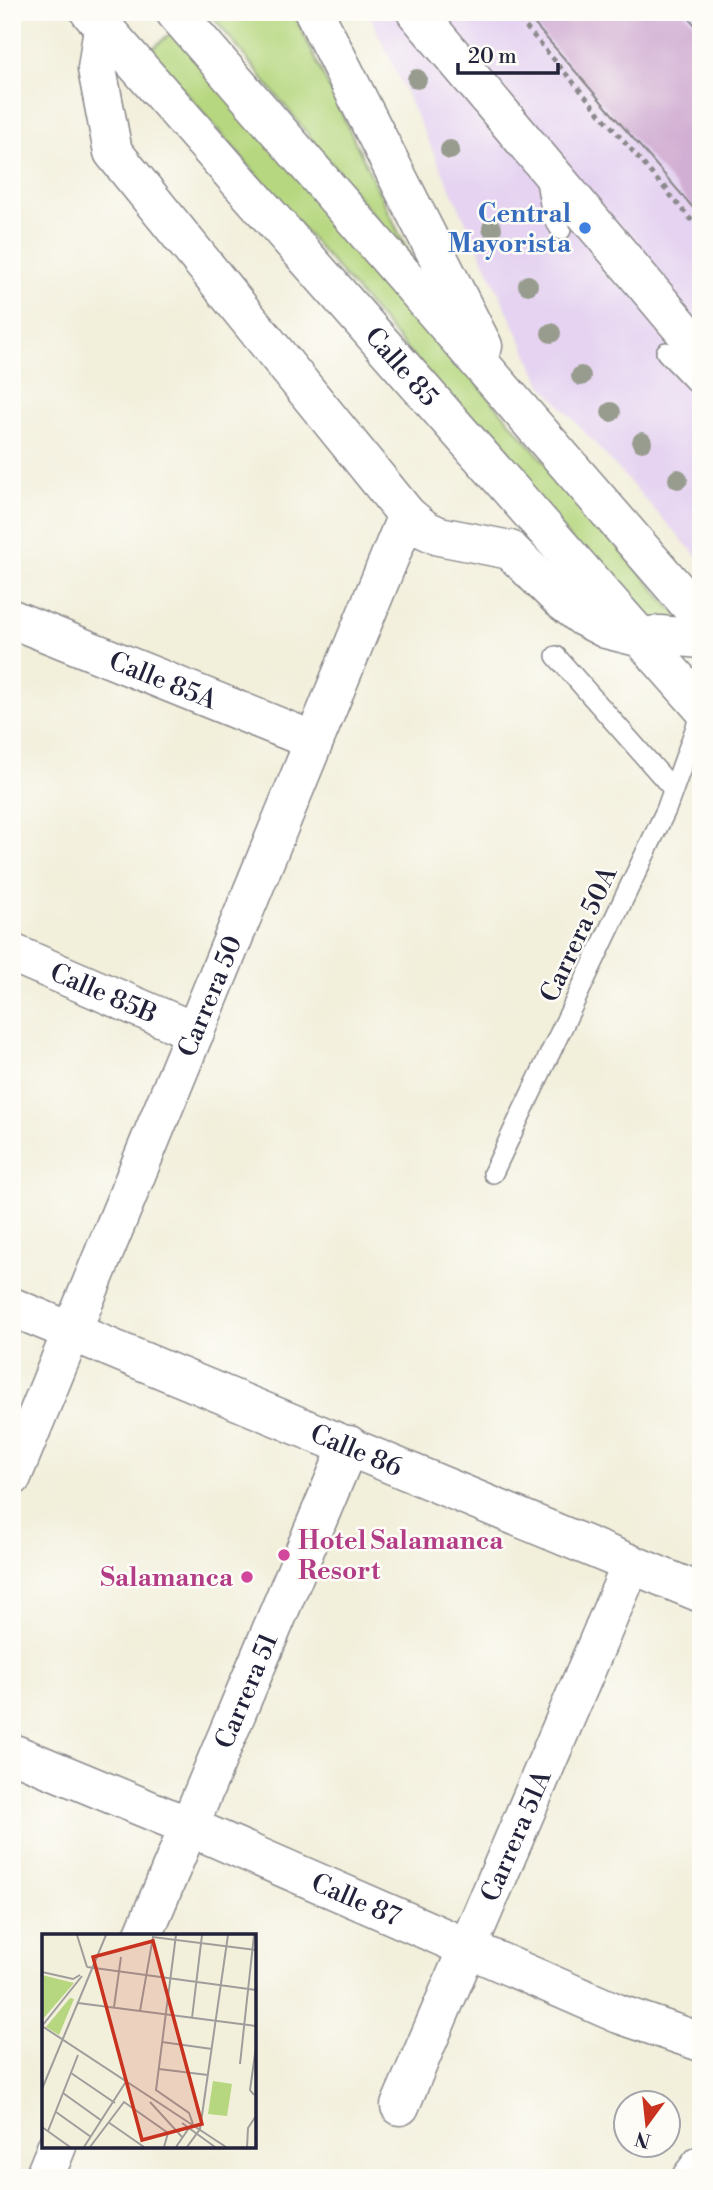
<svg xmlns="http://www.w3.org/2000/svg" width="713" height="2190" font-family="'Libre Bodoni',serif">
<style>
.built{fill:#e5d3f1}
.green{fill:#b6d77f;stroke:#6c7c5d;stroke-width:2}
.building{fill:#d1aed3}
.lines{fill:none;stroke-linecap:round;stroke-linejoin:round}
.lane-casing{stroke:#8a888b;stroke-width:22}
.street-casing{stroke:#8a888b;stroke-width:41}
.secondary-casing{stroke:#8a888b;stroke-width:41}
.primary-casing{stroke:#8a888b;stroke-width:41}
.path{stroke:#8a888b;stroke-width:4.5;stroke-dasharray:5 5;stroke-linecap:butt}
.lane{stroke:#fff;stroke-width:19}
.street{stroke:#fff;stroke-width:38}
.secondary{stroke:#fff;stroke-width:38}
.primary{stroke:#fff;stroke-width:38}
.tree{fill:#989c8e}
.shop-dot{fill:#3f7fe0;stroke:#fdfcf7;stroke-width:2.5}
.hotel-dot{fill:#d1479c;stroke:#fdfcf7;stroke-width:2.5}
.labels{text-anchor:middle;stroke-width:5;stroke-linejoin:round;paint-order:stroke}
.shop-label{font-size:26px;font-weight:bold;fill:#366cbe;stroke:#fdfcf7;text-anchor:end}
.street-label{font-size:26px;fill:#22223b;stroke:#fdfcf7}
.hotel-label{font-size:26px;font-weight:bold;fill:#b23c85;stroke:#fdfcf7;text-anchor:start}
.inset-road{fill:none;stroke:#9f9d9b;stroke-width:2}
.view{fill:#c8321e;fill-opacity:0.15;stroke:#c8321e;stroke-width:3.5}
.inset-edge{fill:none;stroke:#22223b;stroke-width:3.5}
</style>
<rect width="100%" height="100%" fill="#fdfcf7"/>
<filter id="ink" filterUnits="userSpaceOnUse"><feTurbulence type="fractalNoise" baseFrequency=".0143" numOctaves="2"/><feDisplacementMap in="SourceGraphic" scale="14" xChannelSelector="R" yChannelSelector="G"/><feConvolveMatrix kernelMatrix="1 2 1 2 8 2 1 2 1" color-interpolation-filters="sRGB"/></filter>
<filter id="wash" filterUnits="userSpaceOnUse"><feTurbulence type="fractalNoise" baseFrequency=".00686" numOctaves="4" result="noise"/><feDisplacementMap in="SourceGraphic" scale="28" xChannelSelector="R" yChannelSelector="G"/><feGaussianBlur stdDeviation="1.57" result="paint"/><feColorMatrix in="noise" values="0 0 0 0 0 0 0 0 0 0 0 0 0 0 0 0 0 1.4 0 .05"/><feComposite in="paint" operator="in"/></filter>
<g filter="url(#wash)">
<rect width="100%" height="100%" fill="#f2efdb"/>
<!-- built -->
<polygon class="built" points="368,12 701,12 701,561 542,385"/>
<!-- green -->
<g class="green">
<polygon points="209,12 293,12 415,267"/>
<polygon points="173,31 681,620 640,620 150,51"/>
</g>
<g id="blocks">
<!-- building -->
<polygon class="building" points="524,12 684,12 701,32 701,217"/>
</g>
</g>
<g filter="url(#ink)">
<use href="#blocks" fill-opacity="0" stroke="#8a888b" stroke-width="2"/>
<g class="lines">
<!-- lane casing -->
<g class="lane-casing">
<g id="lane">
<polyline points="545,175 552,216 561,230"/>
<polyline points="666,352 695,382 701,383"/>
<polyline points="556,656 673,789"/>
<polyline points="493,1173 666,810 701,713"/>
</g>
</g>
<!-- street casing -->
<g class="street-casing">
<g id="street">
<polyline points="416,12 701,351"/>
<path id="s1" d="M12,619l302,122"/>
<path id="s2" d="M12,953l183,79"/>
<path id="s3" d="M12,1477l395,-962 -294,-363 -16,-83 6,-42"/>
<path id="s4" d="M12,1753l176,73 431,188 82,28"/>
<path id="s5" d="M143,1936l206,-491"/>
<path id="s6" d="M400,2106l231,-541"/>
<polyline points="44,2178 57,2146"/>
</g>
</g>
<!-- secondary casing -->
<g class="secondary-casing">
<g id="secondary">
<path id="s7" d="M90,12l611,694"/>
<polyline points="175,12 701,618"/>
<polyline points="314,12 483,346"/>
<polyline points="407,515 424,529 439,536 510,550 561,600 583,617 606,629 638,637 660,635 701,639"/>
<path id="s8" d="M12,1307l689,286"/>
</g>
</g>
<!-- primary casing -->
<g class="primary-casing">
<polyline id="primary" points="691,2178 701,2165"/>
</g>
<!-- path -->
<g class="path">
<polyline points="513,12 701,231"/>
<polyline points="700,12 701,13"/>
<polyline points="664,189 672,183"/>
</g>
<!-- lane -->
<use href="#lane" class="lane"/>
<!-- street -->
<use href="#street" class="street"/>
<!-- secondary -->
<use href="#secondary" class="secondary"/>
<!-- primary -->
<use href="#primary" class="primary"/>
</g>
<!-- trees -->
<g class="tree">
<circle cx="417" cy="79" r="10"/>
<circle cx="450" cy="150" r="10"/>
<circle cx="492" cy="228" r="10"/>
<circle cx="528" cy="285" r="10"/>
<circle cx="551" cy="333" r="10"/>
<circle cx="581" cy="376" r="10"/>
<circle cx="611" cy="412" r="10"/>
<circle cx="642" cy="442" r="10"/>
<circle cx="678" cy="479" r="10"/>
</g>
</g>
<!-- markers -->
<circle class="shop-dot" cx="585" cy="228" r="7"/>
<g class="hotel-dot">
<circle cx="284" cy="1555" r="7"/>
<circle cx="247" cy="1577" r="7"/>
</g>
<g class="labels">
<!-- shop labels -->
<g class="shop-label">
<text x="571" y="222">Central<tspan x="571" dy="30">Mayorista</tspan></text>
</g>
<!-- street labels -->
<g class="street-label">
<text dy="9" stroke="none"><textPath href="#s7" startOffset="472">Calle 85</textPath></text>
<text dy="9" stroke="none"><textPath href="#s1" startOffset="163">Calle 85A</textPath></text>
<text transform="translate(578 934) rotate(-65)" y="9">Carrera 50A</text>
<text dy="9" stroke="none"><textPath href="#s2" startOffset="100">Calle 85B</textPath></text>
<text dy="9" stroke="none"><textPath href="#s3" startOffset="520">Carrera 50</textPath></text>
<text dy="9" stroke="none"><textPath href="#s8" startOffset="373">Calle 86</textPath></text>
<text dy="9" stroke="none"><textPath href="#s5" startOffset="266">Carrera 51</textPath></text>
<text dy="9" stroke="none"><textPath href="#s6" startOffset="294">Carrera 51A</textPath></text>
<text dy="9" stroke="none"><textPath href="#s4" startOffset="374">Calle 87</textPath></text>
</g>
<!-- hotel labels -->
<g class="hotel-label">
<text x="298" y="1549">Hotel Salamanca<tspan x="298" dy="30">Resort</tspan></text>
<text x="233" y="1586" text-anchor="end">Salamanca</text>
</g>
</g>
<!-- overview -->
<g transform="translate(42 1934)">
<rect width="214" height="214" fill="#f2efdb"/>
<path d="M0,41l32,8 -32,37zM28,64l4,1 -15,36 -13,-8zM171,147l19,3 -5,32 -19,-2z" fill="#b6d77f"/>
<path class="inset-road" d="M35,1l10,32M134,1l-20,155 33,23 4,11M45,33l169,23M0,38l31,7 7,-4M36,69l178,23M72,73l7,-50M98,77l13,-74 103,13M150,84l10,-83M0,92l184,121M0,92l40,-50M120,108l50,7M198,130l14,-129M117,135l49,6M29,139l44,30M0,155l64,-154M21,159l39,28M212,161l-4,-5 6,-43M108,168l33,36M14,178l35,25M66,188l36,25M140,189l33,24M0,193l28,20M6,197l30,-76M42,213l43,-67M48,213l34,-45 44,31 -4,14M134,213l13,-19M145,213l13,-18 28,-194M205,213l1,-19 8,-12"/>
<path class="view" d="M111,7l49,183 -60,16 -49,-183z"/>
<rect width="214" height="214" class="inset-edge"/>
</g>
<!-- margin -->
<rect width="713" height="2190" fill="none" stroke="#fdfcf7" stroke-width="42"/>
<!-- north arrow -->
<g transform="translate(647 2124) rotate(195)"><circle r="33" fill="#fdfcf7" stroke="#a5a5ac" stroke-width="2"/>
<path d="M0-5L12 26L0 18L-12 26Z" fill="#c8321e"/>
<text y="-10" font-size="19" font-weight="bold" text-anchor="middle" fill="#22223b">N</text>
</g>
<!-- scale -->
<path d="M458 63v10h100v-10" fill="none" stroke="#22223b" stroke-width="3.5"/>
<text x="468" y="63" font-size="21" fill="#22223b" stroke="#fdfcf7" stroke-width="5" paint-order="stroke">20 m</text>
</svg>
